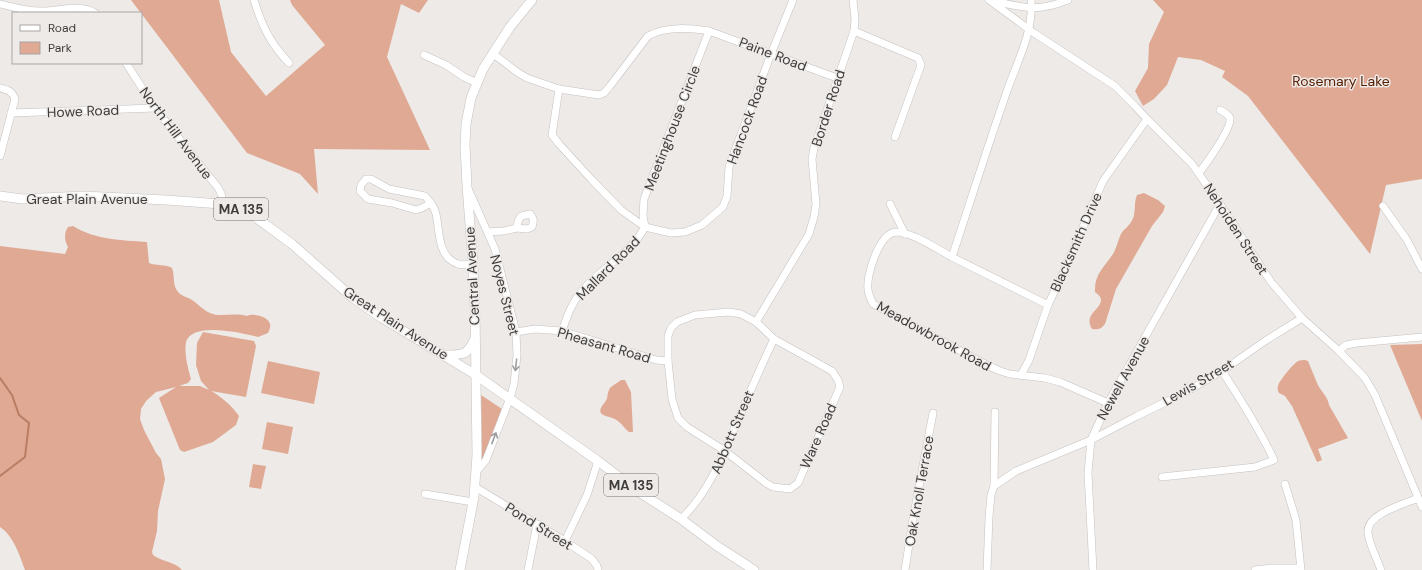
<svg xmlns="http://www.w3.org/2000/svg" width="1422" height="570" font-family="'DM Sans',sans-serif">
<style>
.green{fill:#dfa993}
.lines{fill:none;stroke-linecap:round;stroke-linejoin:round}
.stream{stroke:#b97d64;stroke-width:2}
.minor-casing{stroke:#c5c1bf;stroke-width:8}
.major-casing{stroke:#c5c1bf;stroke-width:10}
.minor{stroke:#fff;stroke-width:7}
.major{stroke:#fff;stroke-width:9}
.oneway{stroke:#9e9e9e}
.labels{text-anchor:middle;stroke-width:3;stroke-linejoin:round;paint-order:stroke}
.shield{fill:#eeeae8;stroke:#737170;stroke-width:1}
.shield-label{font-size:13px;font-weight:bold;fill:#3e3d3c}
.street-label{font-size:14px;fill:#3e3d3c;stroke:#eeeae8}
.park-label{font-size:14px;fill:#572003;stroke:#eeeae8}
</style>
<rect width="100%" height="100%" fill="#eeeae8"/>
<!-- green -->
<g class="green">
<polygon points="131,0 219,0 231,52 266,96 325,45 292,5 290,0 428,0 419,13 401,4 387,57 430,150 314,149 318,194 300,174 247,153"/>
<polygon points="1153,0 1422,0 1422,179 1386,185 1370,254 1248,96 1222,77 1225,71 1201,60 1178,57 1167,85 1154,99 1143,106 1135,91 1148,68 1149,44 1164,12"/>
<path d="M1144,193l14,7 7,6 -2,6 -11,14 -36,63 -11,35c-4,5 -7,6 -13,5 -9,-15 9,-19 9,-29 0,-4 -4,-6 -6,-8 -1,-17 9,-25 18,-38 4,-7 5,-14 8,-20 3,-5 8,-8 10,-12 6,-8 2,-18 6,-27z"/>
<path d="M73,226c23,14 48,14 74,16l2,21c7,3 17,1 23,5 3,7 0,17 6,24 3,4 10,5 14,8 6,4 11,10 18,13 11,5 24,-1 37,3 6,-3 21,0 23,8 1,3 -1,6 -2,9l-10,4c-15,-4 -66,-16 -72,5 -2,12 2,26 5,37l-3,4 -9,3h21l9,4 -8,-9 -5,-16 1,-22 6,-11 51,9 2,5 -10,51 -35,-6c11,6 20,14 28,25l-3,9 -23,17 -29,10 -4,-2 -21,-52 17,-11 -20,5 -10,9 -5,8 -1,10 4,11 12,23 5,6 4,20 -7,32 -1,20 -5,21 1,3c9,7 21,6 29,15h-157c-5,-14 -12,-35 -25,-43v-281l65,8 3,-7c-4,-7 -4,-14 0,-20z"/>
<polygon points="1422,344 1422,421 1390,345"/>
<path d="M1305,360l3,1c3,7 6,15 9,22 3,8 11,13 12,22l19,33 -30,11 4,11 -5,2 -25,-56 -7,-10 -6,-3c-1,-3 -2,-3 -1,-7 1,-5 15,-22 20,-25 2,-1 5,-1 7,-1z"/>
<polygon points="268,361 320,372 314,404 261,393"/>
<path d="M621,380h4l6,12 2,40h-4c-4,-3 -7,-8 -11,-11 -9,-7 -26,-3 -13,-19 3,-3 2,-8 4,-12 2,-5 8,-6 12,-10z"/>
<polygon points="481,395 502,409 484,458 482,461"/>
<polygon points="267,422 293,427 288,454 262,449"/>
<polygon points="253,464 266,466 261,489 249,487"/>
</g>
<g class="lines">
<!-- stream -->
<polyline class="stream" points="0,378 12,395 19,415 29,423 25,457 0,476"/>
<!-- minor casing -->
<g class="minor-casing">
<g id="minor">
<path d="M254,0c8,26 16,43 35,63"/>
<polyline points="989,0 1034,33 1115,86 1135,106 1147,119 1192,164 1220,204 1271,282 1302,318 1339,351 1365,378 1375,395 1422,507"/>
<path d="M1031,0c3,32 -15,64 -25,94 -19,54 -36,109 -54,163 -15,-8 -40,-25 -56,-25 -17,1 -30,44 -28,57 0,5 3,10 5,15l116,62 11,5 10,3 35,4 15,4 48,21"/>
<path d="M994,1c30,7 44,11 74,-1"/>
<path d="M0,4c13,3 27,7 40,7 17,1 39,-8 55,2"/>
<polyline points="709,31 837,78"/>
<polyline points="854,31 918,58 921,65 895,137"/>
<polyline points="492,53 517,72 527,78 559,89 552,135 559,144 592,180 621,210 645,227 671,233 685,232 702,225 723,207 727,196 729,167 734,153 771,54 793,0"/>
<polyline points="424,55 446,65 464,77 477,83"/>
<polyline points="126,63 155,108 219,189 222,196 221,204"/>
<path d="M0,88c8,2 12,3 15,11l-15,57"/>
<path d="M559,89l40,6 5,-2 6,-7 38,-50c18,-10 41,-8 61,-5l-65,168 -1,17 2,11"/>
<polyline points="11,113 155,108"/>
<path d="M1199,173c7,-9 33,-45 31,-55 -2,-4 -6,-6 -10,-8"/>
<polyline points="469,191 495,249 516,332 517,355 514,384 510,398 486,460 476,472"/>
<path d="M431,203l-6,-7 -36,-7 -18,-10h-5l-5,6 -1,6 8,8 24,4 24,7 6,-2 9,-5c2,3 4,7 5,11 4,17 1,43 22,50 4,2 11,0 15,0"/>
<polyline points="890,204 905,234"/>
<polyline points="1383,206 1407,240 1422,269"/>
<path d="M488,232l16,-1 13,-3 1,-7 3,-5 9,-2c4,4 4,7 2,13l-5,2 -10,-1"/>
<polyline points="952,257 1048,305"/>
<polygon points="729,312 741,314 756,322 774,339 832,371 838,380 840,387 798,483 790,489 773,487 766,483 725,451 687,427 678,418 672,399 668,361 668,336 671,328 677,322 695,315"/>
<polyline points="756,322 809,234 814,217 816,204 812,159 814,148 854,31 855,19 853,0"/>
<path d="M562,331c5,-14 9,-27 19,-39 19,-24 49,-37 64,-65"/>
<polyline points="516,332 535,329 562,331 656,360 668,361"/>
<polyline points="1339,351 1346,345 1357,343 1422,337"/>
<polyline points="1021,375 1029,360 1048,305 1063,273 1103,181 1147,119"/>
<path d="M1162,477l93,-10 19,-7c-15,-32 -33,-60 -52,-89"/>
<polyline points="1285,484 1296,520 1301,570"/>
<polyline points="994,486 995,412"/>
<polyline points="475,487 565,541 592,559 597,566 598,570"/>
<polyline points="425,494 473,502"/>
<path d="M681,519c28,-27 41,-62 56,-97 12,-28 24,-56 37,-83"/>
<polyline points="565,541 587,495 598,461"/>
<polyline points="528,570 537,524"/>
<polyline points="905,570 913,519 933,413"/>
<polyline points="987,570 989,517 991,495 994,486 1016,471 1091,440 1137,416 1186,392 1222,371 1265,341 1302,318"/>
<polyline points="1093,570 1088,473 1091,440 1108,403 1220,204"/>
<polyline points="1255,570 1273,568 1300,568"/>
<path d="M1381,570c-4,-12 -12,-25 -13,-38 -2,-18 37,-28 50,-34"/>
</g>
</g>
<!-- major casing -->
<g class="major-casing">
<g id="major">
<polyline points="0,196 23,199 83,196 166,200 221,204 241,209 251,214 292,244 353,298 382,318 476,375 598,461 639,492 681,519 717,546 754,570"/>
<path d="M446,355c18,0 21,0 29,-16"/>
<polyline points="460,570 474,497 477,455 475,310 473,264 467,186 465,145 466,124 471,98 483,69 510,27 532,0"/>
</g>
</g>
<!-- minor -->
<use href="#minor" class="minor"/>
<!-- major -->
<use href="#major" class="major"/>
</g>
<!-- one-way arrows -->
<defs><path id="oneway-shaft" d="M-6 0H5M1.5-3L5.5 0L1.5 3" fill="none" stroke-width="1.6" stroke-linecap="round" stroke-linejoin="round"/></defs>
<g class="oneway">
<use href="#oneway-shaft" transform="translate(516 365) rotate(96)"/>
<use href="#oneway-shaft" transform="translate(494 438) rotate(-69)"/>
</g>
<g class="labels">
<!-- shield labels -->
<g class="shield">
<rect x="214" y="198" width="54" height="22" rx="3"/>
<rect x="604" y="474" width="54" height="22" rx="3"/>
</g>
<g class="shield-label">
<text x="241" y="214">MA 135</text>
<text x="631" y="490">MA 135</text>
</g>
<!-- street labels -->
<g class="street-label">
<text transform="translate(773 54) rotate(21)" y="5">Paine Road</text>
<text transform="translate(828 108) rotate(-72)" y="5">Border Road</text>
<text transform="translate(83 111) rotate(-2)" y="5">Howe Road</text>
<text transform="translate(747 120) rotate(-70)" y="5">Hancock Road</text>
<text transform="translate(672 128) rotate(-69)" y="5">Meetinghouse Circle</text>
<text transform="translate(176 133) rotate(53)" y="5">North Hill Avenue</text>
<text x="87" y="204">Great Plain Avenue</text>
<text transform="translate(1236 229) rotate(57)" y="5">Nehoiden Street</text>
<text transform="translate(1076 242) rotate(-66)" y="5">Blacksmith Drive</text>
<text transform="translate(608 268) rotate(-45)" y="5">Mallard Road</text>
<text transform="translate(472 276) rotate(-93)" y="5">Central Avenue</text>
<text transform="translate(505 295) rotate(76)" y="5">Noyes Street</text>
<text transform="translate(396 323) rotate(33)" y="5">Great Plain Avenue</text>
<text transform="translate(934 336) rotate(29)" y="5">Meadowbrook Road</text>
<text transform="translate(604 345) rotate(16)" y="5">Pheasant Road</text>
<text transform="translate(1123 378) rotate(-61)" y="5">Newell Avenue</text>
<text transform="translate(1198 382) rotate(-30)" y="5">Lewis Street</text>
<text transform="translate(732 432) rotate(-67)" y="5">Abbott Street</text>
<text transform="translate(818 436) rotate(-66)" y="5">Ware Road</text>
<text transform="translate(919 491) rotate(-80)" y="5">Oak Knoll Terrace</text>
<text transform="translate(539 526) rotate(32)" y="5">Pond Street</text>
</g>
<!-- park labels -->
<g class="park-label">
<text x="1341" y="86">Rosemary Lake</text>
</g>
</g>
<!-- legend -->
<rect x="12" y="12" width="130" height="52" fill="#eeeae8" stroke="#a8a5a3"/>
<rect x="20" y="25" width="20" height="6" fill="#ffffff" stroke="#a8a5a3"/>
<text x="48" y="32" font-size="12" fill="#3e3d3c">Road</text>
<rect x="20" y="42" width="20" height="12" fill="#dfa993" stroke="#a8a5a3"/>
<text x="48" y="52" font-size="12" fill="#3e3d3c">Park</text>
</svg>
